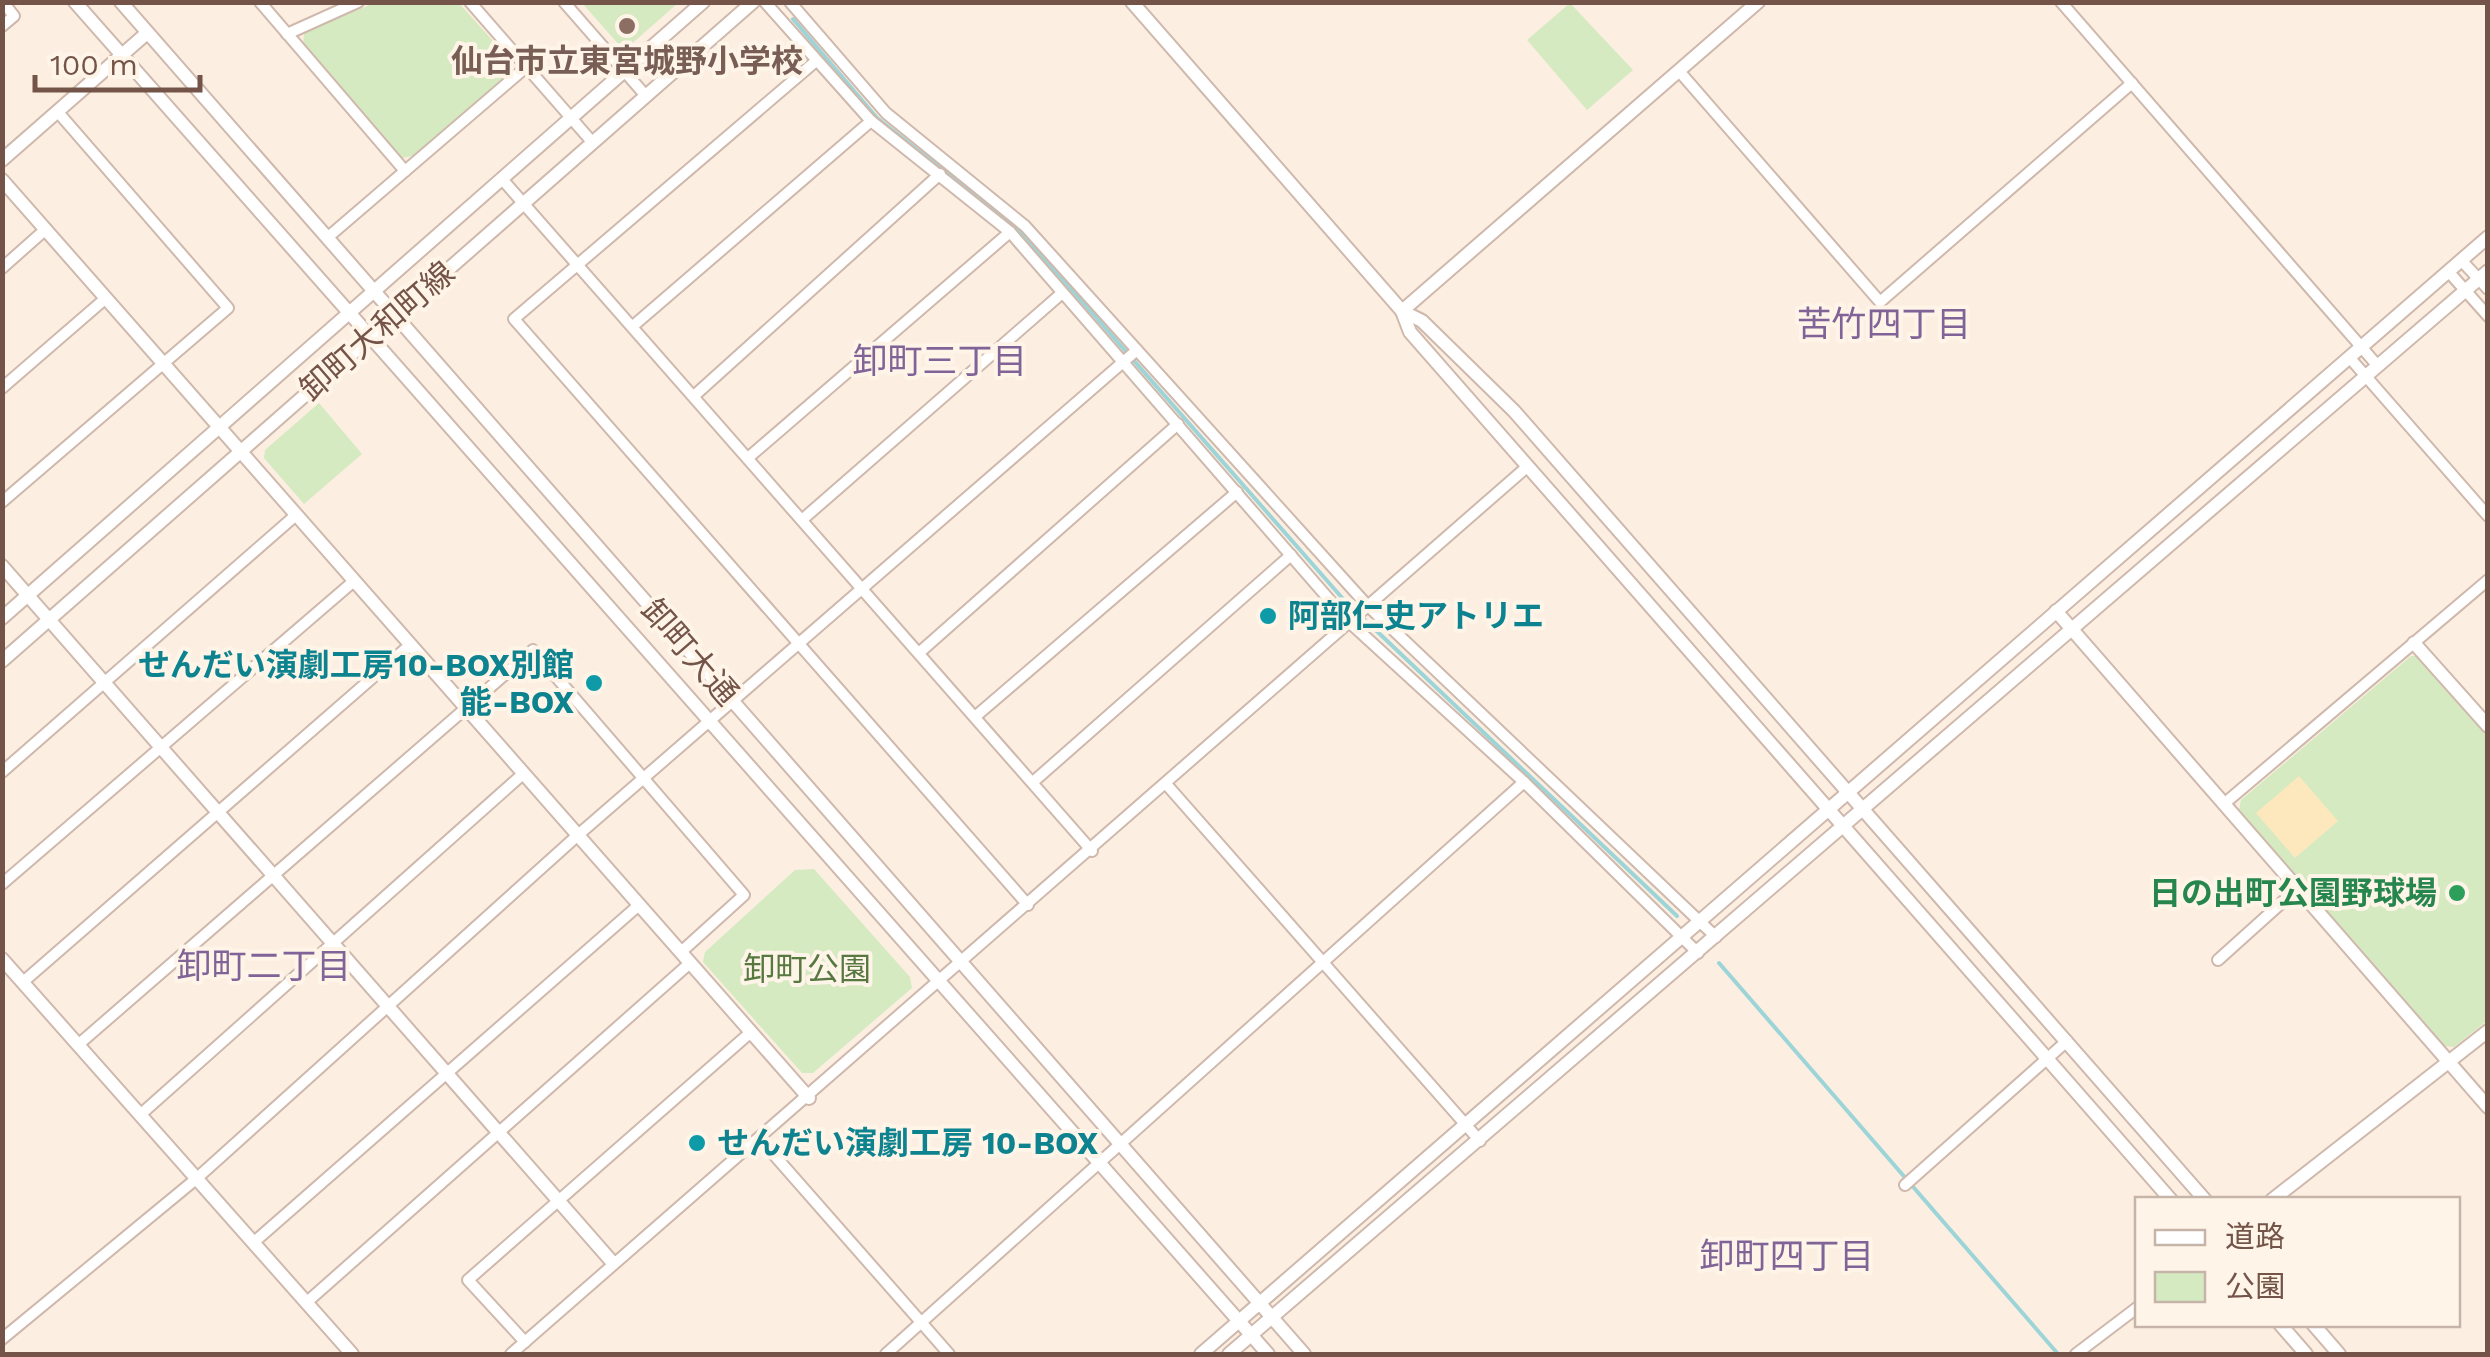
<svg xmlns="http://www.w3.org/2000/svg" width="2490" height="1357" font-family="'Work Sans','Noto Sans JP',sans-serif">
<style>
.green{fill:#d5eac0}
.sand{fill:#fce8bc}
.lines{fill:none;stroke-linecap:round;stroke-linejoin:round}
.stream{stroke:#9dd4d7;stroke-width:4}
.minor-casing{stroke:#cfb8ac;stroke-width:14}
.tertiary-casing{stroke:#cfb8ac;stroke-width:16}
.minor{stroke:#fff;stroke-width:10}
.tertiary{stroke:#fff;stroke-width:12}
.education-dot{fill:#8d6e63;stroke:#fff4e8;stroke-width:4}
.culture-dot{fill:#0f9aa8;stroke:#fff4e8;stroke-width:4}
.leisure-dot{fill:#2e9e5b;stroke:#fff4e8;stroke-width:4}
.labels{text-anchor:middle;stroke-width:8;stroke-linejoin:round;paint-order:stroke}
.education-label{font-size:32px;font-weight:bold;fill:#785e54;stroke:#fff4e8}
.street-label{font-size:32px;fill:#745448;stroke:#fff4e8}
.culture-label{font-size:32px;font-weight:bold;fill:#0d838f;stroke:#fff4e8;text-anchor:start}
.leisure-label{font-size:32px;font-weight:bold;fill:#27864d;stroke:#fff4e8;text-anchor:end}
.park-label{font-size:32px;fill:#577941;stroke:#fff4e8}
.neighbourhood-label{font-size:35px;fill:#816497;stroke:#fff4e8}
</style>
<rect width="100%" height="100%" fill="#fcefe2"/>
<!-- green -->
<g class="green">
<polygon points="374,3 459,3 510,60 512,71 417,155 402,158 303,45 304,33"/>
<polygon points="582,3 678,3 628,47 621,47"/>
<polygon points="1570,3 1633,70 1587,110 1527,40"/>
<polygon points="319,403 362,454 304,504 264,458 265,450"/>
<polygon points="2411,656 2419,656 2487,735 2487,1021 2454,1047 2443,1046 2239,810 2241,800"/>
<polygon points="814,869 910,977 912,988 813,1073 802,1073 703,962 705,952 795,870"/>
</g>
<!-- sand -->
<polygon class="sand" points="2299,776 2338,821 2295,858 2256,813"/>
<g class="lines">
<!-- stream -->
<g class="stream">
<polyline points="793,19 877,118 1021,232 1344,600 1677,916"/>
<polyline points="1719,963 2058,1354"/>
</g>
<!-- minor casing -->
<g class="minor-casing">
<g id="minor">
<polyline points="260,2 405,171"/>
<polyline points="470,2 593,143"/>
<polyline points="564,2 646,96"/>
<polyline points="765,2 871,121 1010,232 1347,620 1524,782 1698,953"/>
<polyline points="790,2 886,113 1025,226 1366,604 1716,937"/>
<polyline points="2061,2 2377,365"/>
<polyline points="2,26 14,16 3,2"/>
<polyline points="287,34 358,2"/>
<polyline points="816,61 514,319 1028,905"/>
<polyline points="1679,71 1880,302 2132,83"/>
<polyline points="502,179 1092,851"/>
<polyline points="327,238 525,68"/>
<polyline points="2461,260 2488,289"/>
<polyline points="2,268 46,229"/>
<polyline points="2448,271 2488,316"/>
<polyline points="633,326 871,121"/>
<polyline points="2349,357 2488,516"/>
<polyline points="2,388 106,298"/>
<polyline points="695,395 940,174"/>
<polyline points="749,457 1010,232"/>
<polyline points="2,502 228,308 57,111"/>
<polyline points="803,519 1061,294"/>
<polyline points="920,652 1178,424"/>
<polyline points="976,716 1237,492"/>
<polyline points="2,772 296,515"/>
<polyline points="1033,782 1291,555"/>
<polyline points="1167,785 1480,1141"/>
<polyline points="2225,803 2488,580"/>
<polyline points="2,884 354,581"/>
<polyline points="2218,960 2298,888"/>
<polyline points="23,982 410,645"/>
<polyline points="79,1044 533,650 744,895 681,952"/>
<polyline points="140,1115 524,773"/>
<polyline points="761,1140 949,1354"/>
<polyline points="1905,1185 2067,1041"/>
<polyline points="253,1243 639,905"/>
<polyline points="307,1302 690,963"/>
<polyline points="2,1339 196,1179 578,835 1137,350"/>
<polyline points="525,1342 468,1280 751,1032"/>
<polyline points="511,1354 1528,466"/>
<polyline points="886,1354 1524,782"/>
<polyline points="2076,1354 2138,1307"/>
</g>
</g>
<!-- tertiary casing -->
<g class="tertiary-casing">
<g id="tertiary">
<polyline points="75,2 1268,1354"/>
<polyline points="121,2 1304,1354"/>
<polyline points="1132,2 1402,311 1410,332 2171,1200"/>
<polyline points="2,160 147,33"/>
<polyline points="2,180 809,1098"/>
<polyline points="1402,311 1422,321 1514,411 2205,1200"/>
<polyline points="1402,311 1758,2"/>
<polyline points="2,566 613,1263"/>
<polyline points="2056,611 2488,1107"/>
<polyline points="2,618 703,2"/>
<polyline points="2414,643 2488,726"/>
<polyline points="2,661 753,2"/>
<polyline points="2,959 352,1354"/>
<polyline points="2272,1200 2488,1031"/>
<polyline points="2280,1324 2306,1354"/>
<polyline points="2313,1324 2339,1354"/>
<polyline points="1201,1354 2488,237"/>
<polyline points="1229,1354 2488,271"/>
</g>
</g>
<!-- minor -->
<use href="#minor" class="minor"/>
<!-- tertiary -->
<use href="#tertiary" class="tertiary"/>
</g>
<!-- markers -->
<circle class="education-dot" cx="627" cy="26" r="10"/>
<g class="culture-dot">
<circle cx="1268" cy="616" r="10"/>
<circle cx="594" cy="683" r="10"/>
<circle cx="697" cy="1143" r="10"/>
</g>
<circle class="leisure-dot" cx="2457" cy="893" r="10"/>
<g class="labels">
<!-- education labels -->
<g class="education-label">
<text x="627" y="72">仙台市立東宮城野小学校</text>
</g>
<!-- street labels -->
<g class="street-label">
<text transform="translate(377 331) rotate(-41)" y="11">卸町大和町線</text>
<text transform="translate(690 652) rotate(49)" y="11">卸町大通</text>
</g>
<!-- culture labels -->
<g class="culture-label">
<text x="1288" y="627">阿部仁史アトリエ</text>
<text x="574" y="676" text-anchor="end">せんだい演劇工房10-BOX別館<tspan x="574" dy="37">能-BOX</tspan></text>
<text x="717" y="1154">せんだい演劇工房 10-BOX</text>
</g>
<!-- leisure labels -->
<g class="leisure-label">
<text x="2437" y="904">日の出町公園野球場</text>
</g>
<!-- park labels -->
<g class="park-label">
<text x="807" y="980">卸町公園</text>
</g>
<!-- neighbourhood labels -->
<g class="neighbourhood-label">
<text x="1884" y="336">苦竹四丁目</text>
<text x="940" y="373">卸町三丁目</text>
<text x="264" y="978">卸町二丁目</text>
<text x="1787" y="1268">卸町四丁目</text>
</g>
</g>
<!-- border -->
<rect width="2490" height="1357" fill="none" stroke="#745448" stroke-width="10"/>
<!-- legend -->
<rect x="2135" y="1197" width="325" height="130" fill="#fff4e8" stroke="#c7b4a8" stroke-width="2.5"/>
<rect x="2155" y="1230" width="50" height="15" fill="#ffffff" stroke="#c7b4a8" stroke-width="2.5"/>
<text x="2225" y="1247" font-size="30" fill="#745448">道路</text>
<rect x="2155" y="1272" width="50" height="30" fill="#d5eac0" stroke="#c7b4a8" stroke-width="2.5"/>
<text x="2225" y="1297" font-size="30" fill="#745448">公園</text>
<!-- scale -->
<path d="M35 75v15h165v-15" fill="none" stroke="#745448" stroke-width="5"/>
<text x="50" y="75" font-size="30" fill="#745448" stroke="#fff4e8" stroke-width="8" paint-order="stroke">100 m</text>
</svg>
